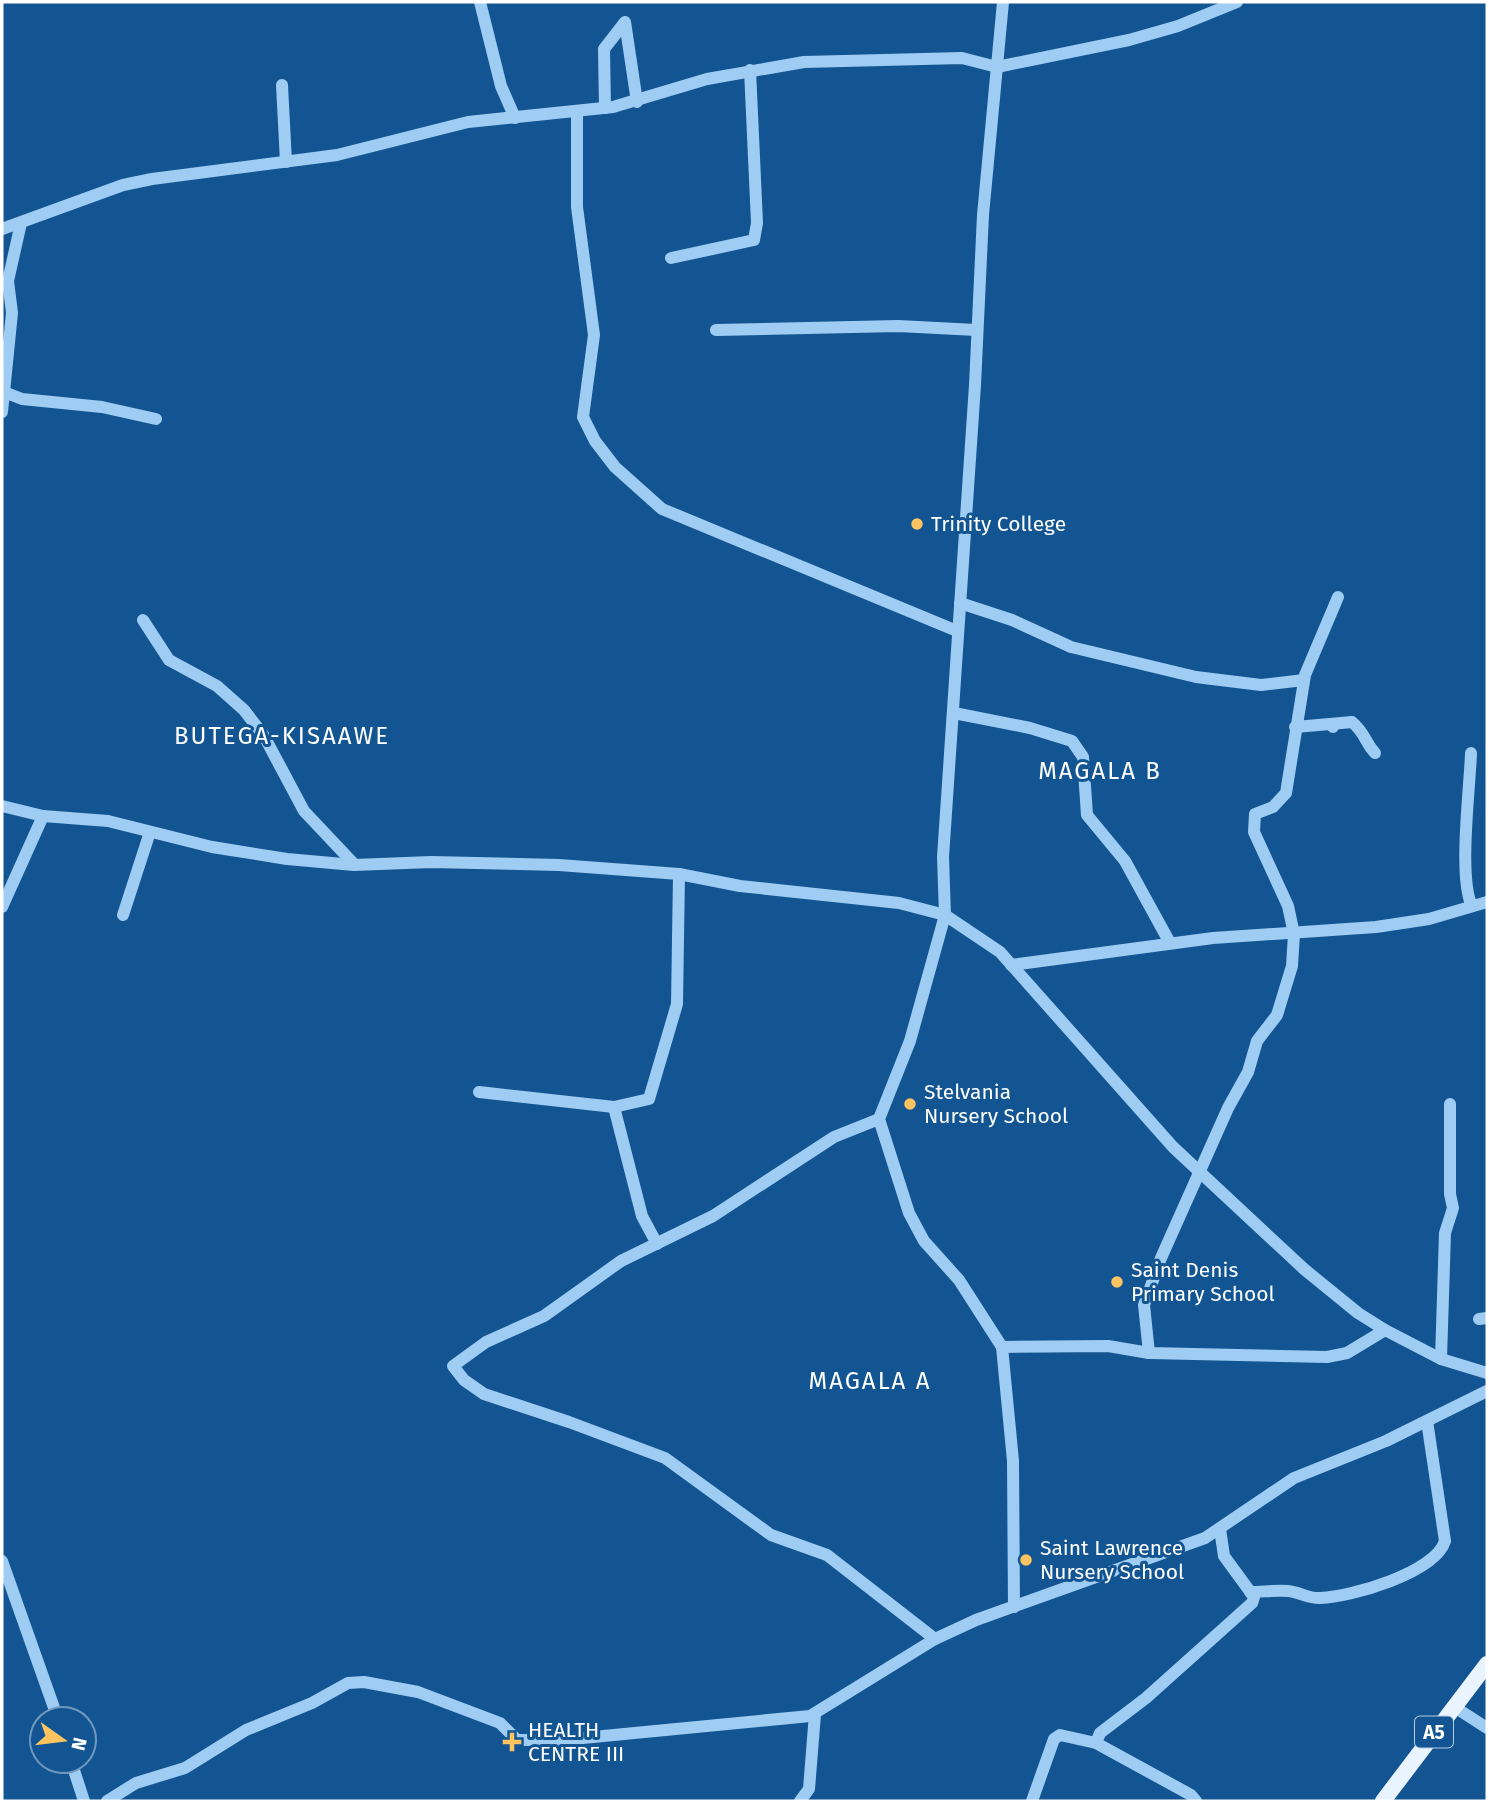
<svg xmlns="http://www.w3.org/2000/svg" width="1489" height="1803" font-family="'Fira Sans',sans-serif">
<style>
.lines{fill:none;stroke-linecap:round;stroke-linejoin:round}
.minor{stroke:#9fccf2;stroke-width:12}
.major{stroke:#eaf4ff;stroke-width:16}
.poi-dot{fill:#ffc460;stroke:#125592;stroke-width:2.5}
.labels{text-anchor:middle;stroke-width:6;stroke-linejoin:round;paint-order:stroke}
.shield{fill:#125592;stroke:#b8ccde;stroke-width:2}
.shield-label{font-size:19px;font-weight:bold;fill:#fff}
.poi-label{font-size:21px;fill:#fff;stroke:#125592;text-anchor:start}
.quarter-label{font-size:24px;letter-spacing:2px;fill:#fff;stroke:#125592}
</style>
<rect width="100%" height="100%" fill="#125592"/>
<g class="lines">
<!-- minor -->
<g class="minor">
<polyline points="480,2 501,86 515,118"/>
<polyline points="1003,2 983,215 975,385 943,857 945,915 910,1041 879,1119 909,1213 924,1241 959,1280 1002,1347 1013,1461 1014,1607"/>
<polyline points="282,85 286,162"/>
<polyline points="605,108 604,49 625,22 637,102"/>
<polyline points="577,113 577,207 594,335 583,417 595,441 615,467 662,509 957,631"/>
<polyline points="2,229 123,185 152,179 337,155 468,122 613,107 707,79 804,62 962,58 997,67 1129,40 1178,26 1237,2"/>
<polyline points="671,258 754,240 757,223 750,70"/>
<polyline points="716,330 898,326 976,330"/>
<polyline points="4,392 22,399 102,407 156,419"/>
<polyline points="2,412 12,313 8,281 21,223"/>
<polyline points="960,603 1012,620 1071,647 1196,677 1261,685 1304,680"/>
<polyline points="143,620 169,660 217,686 244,710 264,736 304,811 354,864"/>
<polyline points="954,713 1030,728 1072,741 1083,757 1087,815 1125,861 1170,943"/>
<path d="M1330,724l22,-2c14,12 12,19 23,31"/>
<polyline points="1295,727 1330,724 1333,727"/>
<path d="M1471,753c-1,34 -13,125 1,153"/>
<polyline points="2,806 43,816 108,821 212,847 287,859 354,865 431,862 559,865 679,874 740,886 899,903 945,915 1000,952 1173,1147 1304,1269 1358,1313 1385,1330 1441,1359 1487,1373"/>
<polyline points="2,907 43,816"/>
<polyline points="123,915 150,832"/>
<polyline points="1011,965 1213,938 1376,927 1429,919 1487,902"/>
<polyline points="479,1092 614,1107 649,1099 677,1004 679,874"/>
<polyline points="614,1107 642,1216 657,1244"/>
<polyline points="879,1119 834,1137 713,1216 621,1261 544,1316 486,1342 453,1366 464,1380 484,1394 569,1422 665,1458 771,1535 827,1555 935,1639"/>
<polyline points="1479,1319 1487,1318"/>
<polyline points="1002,1347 1108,1346 1149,1353 1327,1357 1347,1353 1385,1330"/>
<polyline points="1149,1353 1144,1305 1161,1258 1228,1108 1248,1072 1257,1041 1277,1015 1292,966 1294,934 1288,906 1254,832 1255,814 1273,807 1286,793 1305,675 1338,597"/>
<polyline points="1441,1359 1445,1233 1453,1208 1450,1194 1450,1104"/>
<polyline points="2,1561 58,1719"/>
<path d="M1250,1592c12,0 26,-2 38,-1 11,1 22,8 32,7 31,-1 115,-25 125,-57l-18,-120"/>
<polyline points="1453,1706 1487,1728"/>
<polyline points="1096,1743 1100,1733 1146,1698 1252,1603 1254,1597 1224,1556 1220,1529"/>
<polyline points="71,1761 84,1801"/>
<polyline points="107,1801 136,1783 185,1768 246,1730 312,1703 348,1683 364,1682 418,1692 500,1723 517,1740 562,1740 810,1716 935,1639 976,1620 1205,1538 1294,1478 1386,1441 1487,1391"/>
<polyline points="800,1801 809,1789 815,1714"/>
<polyline points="1032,1801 1054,1739 1060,1735 1096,1743 1191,1795 1196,1801"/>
</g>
<!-- major -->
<polyline class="major" points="1383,1801 1487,1664"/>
</g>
<!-- markers -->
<g class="poi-dot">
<circle cx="917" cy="524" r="7"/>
<circle cx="910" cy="1104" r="7"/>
<circle cx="1117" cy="1282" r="7"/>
<circle cx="1026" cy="1560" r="7"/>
<path d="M508.5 1731.5h7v7h7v7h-7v7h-7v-7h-7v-7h7z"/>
</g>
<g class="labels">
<!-- shield labels -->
<rect class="shield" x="1415" y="1716.5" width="38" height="31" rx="5"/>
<g class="shield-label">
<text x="1434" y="1739">A5</text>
</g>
<!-- poi labels -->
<g class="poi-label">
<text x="931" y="531">Trinity College</text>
<text x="924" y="1099">Stelvania<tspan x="924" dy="24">Nursery School</tspan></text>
<text x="1131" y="1277">Saint Denis<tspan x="1131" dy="24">Primary School</tspan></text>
<text x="1040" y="1555">Saint Lawrence<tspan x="1040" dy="24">Nursery School</tspan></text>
<text x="528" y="1737">HEALTH<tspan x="528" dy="24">CENTRE III</tspan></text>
</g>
<!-- quarter labels -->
<g class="quarter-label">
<text x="282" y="744">BUTEGA-KISAAWE</text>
<text x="1100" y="779">MAGALA B</text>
<text x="870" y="1389">MAGALA A</text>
</g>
</g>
<!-- border -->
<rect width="1489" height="1803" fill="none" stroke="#ffffff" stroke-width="7"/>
<!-- north arrow -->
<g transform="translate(63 1740) rotate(104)"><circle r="33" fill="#125592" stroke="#7199be" stroke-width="2"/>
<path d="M0-5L12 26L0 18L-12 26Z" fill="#ffc460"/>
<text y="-10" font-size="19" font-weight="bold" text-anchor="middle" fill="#ffffff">N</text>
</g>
</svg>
